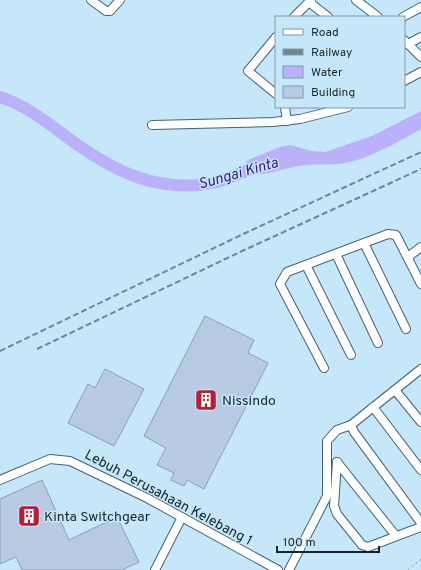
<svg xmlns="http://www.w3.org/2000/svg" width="421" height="570" font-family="Overpass,sans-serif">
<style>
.water{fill:#bbb1fa}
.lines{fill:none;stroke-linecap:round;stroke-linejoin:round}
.river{stroke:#bbb1fa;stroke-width:12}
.building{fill:#b9cae5;stroke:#8c9cb6}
.minor-casing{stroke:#446171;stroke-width:10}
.path{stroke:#748b98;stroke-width:1;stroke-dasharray:2 3;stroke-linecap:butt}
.minor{stroke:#fff;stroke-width:8}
.rail{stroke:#6f8692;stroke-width:2;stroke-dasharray:6 3;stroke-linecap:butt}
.labels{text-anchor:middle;stroke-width:3;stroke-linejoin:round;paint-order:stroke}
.poi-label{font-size:14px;fill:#17242a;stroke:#c6e7f9;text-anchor:start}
.street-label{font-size:14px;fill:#17242a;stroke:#c6e7f9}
.water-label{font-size:15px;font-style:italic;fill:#39157d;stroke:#c6e7f9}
</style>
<rect width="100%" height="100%" fill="#c6e7f9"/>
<!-- water -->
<path class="water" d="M421,111v18c-23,13 -50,29 -76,34 -15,3 -31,0 -46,3 -23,4 -36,12 -60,7l9,-13 32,-13 10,-2 22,6 13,1 47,-16z"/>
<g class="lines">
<!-- river -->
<path class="river" d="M0,97c25,8 47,25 68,41 45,33 91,57 149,44 12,-3 25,-10 37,-14"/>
</g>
<!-- building -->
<g class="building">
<polygon points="205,316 254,340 248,353 268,363 204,489 187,480 184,486 171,480 174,473 157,465 166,448 144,436"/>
<polygon points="105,369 144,389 114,446 68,423 88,384 95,388"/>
<polygon points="42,480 69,540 117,517 139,562 122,570 22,570 16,557 0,564 0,499"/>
</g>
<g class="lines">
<!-- minor casing -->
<g class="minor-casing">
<g id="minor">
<polyline points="91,0 106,11 110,11 120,0"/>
<polyline points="356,0 378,17"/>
<polyline points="309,2 328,17"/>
<polyline points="294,17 311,0"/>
<polyline points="403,17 421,7"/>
<polyline points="276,37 248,71 276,94"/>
<polyline points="404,40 421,57"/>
<polyline points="408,44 421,37"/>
<polyline points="404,81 421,72"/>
<polyline points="285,107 287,121"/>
<polyline points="152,125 273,122 300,119 348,107"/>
<polyline points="364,243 406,329"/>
<polyline points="336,254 378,343"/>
<polyline points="408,257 421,247"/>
<polyline points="306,265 351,355"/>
<polyline points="324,368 280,284 287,272 388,234 396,235 421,284"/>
<polyline points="421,369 351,425 354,432 421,523"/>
<polyline points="395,390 421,422"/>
<polyline points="373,407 421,470"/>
<polyline points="337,462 334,506 337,514 362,545 368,547 421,527"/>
<polyline points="337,462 396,536"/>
<polyline points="0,480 50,459 70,461 147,498 278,570"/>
<polyline points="155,570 182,517"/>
<polyline points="289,570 327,496 327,441 337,430 351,425"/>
</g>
</g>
<!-- path -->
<polyline class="path" points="408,570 421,559"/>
<!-- minor -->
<use href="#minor" class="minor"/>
<!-- rail -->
<g class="rail">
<polyline points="37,349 240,252 421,169"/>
<polyline points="0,351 239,236 421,152"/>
</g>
</g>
<!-- icons -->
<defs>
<g id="building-square" transform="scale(1.15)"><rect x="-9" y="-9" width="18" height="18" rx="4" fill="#b22039" stroke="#c6e7f9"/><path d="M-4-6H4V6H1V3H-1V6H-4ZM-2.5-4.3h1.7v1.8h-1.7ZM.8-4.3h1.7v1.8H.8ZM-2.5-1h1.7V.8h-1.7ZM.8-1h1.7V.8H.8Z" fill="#fff"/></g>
</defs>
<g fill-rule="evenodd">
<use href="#building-square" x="206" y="400"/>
<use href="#building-square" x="29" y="516"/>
</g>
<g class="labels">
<!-- poi labels -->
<g class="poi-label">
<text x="222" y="405">Nissindo</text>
<text x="44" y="521">Kinta Switchgear</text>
</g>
<!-- street labels -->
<g class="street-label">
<text transform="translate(169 497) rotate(28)" y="5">Lebuh Perusahaan Kelebang 1</text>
</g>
<!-- water labels -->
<g class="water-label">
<text transform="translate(238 173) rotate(-16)" y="5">Sungai Kinta</text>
</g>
</g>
<!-- legend -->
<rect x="275" y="16" width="130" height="92" fill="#c6e7f9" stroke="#8099a6"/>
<rect x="283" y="29" width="20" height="6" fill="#ffffff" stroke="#8099a6"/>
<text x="311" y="36" font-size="12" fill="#17242a">Road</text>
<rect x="283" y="49" width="20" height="6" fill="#6f8692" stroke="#8099a6"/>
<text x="311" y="56" font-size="12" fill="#17242a">Railway</text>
<rect x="283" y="66" width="20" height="12" fill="#bbb1fa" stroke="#8099a6"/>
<text x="311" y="76" font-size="12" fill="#17242a">Water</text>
<rect x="283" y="86" width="20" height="12" fill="#b9cae5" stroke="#8099a6"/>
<text x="311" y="96" font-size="12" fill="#17242a">Building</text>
<!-- scale -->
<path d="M277 546v6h102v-6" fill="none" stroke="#17242a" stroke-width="2"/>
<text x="283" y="546" font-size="12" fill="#17242a" stroke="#c6e7f9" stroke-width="3" paint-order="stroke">100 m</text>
</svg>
